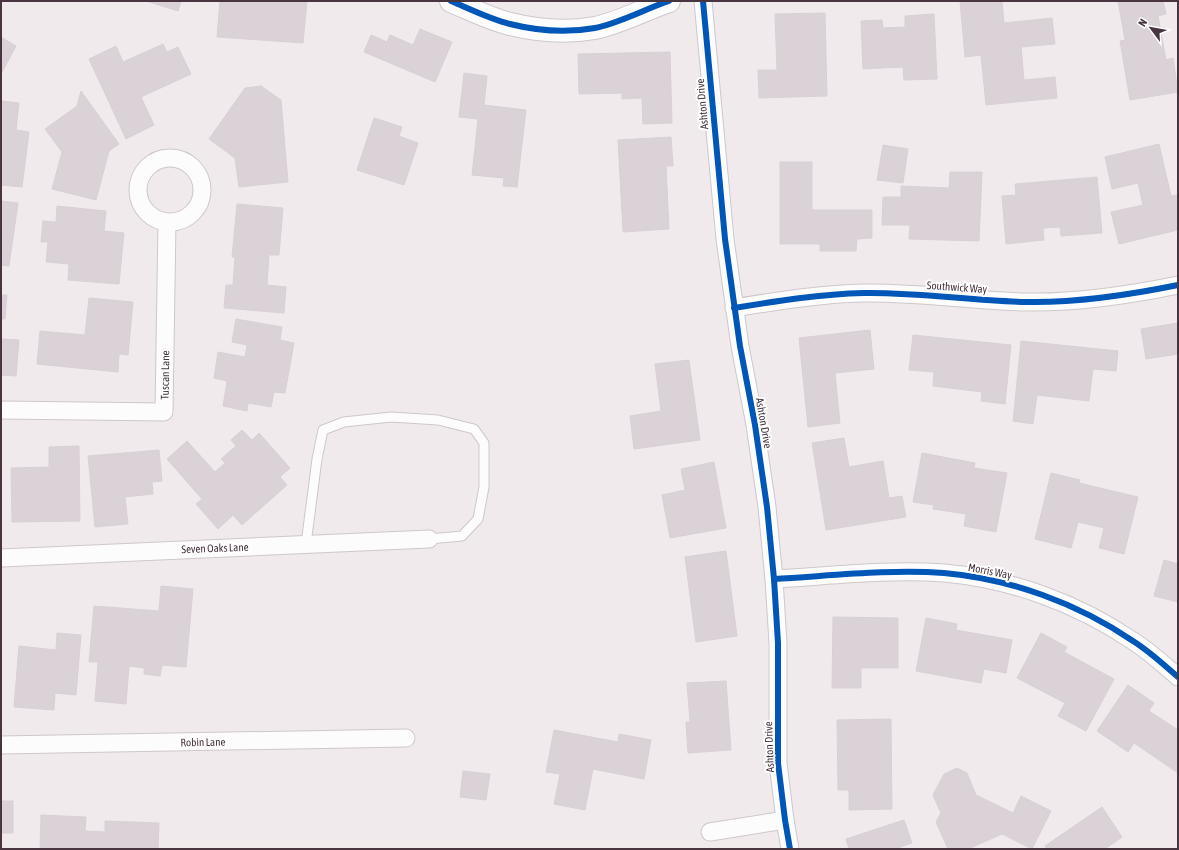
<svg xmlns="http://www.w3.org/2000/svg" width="1179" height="850" font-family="'Asap Condensed',sans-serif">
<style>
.building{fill:#dad2d6;stroke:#d9d0d5}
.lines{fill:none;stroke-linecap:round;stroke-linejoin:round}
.service-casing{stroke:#cec7cb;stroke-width:11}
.minor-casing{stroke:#cec7cb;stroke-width:19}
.tertiary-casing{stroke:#cec7cb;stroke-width:24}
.service{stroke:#fdfcfc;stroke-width:9}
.minor{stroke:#fdfcfc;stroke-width:17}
.tertiary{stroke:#fdfcfc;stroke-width:22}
.cycleway-casing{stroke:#fff;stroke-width:8}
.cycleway{stroke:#0057b8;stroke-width:6}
.labels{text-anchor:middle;stroke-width:4;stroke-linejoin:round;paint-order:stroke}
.street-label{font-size:11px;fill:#483540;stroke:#fff}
</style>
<rect width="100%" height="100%" fill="#f0eaed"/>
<!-- building -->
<g class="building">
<polygon points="146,1 181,1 178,11"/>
<polygon points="220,1 307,1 303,43 217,37"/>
<polygon points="960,1 1002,1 1004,23 1052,18 1055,44 1021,47 1024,80 1055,77 1057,98 986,105 981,55 965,57"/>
<polygon points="1118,1 1163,1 1166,14 1158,16 1166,60 1173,58 1178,92 1130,100 1120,41 1125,40"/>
<polygon points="825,13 827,96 759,98 758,70 777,70 775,14"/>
<polygon points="934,14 937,79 904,80 903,67 863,69 861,21 882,20 883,28 905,27 905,16"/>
<polygon points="420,29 452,42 435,82 364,52 371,35 387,42 390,35 413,45"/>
<polygon points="1,37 16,46 1,74"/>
<polygon points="163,44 167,52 178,47 191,74 141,97 154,125 126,139 89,59 116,46 123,62"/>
<polygon points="670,52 672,123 643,124 642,98 622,99 622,93 579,94 578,54"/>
<polygon points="464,73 487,76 484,105 526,110 517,187 503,186 504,178 472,175 478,119 459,117"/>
<polygon points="261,86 281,100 288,182 239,187 235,158 209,139 245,88"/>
<polygon points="81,91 119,144 109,151 96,200 52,189 62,152 45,129 77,106"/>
<polygon points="1,101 19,103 16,130 29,132 22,187 1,185"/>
<polygon points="374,118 402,127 399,136 418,143 404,185 357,170"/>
<polygon points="671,137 673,166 666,166 669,229 623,232 618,140"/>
<polygon points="1159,144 1171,196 1178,195 1178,230 1119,244 1111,212 1143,205 1138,183 1112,189 1105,157"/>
<polygon points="883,145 908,149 903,183 877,180"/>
<polygon points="780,162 812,162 812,210 872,210 872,238 857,239 856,251 820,251 820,244 780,244"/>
<polygon points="950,172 982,172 979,241 909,239 910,225 882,225 883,197 901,197 901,186 949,188"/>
<polygon points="1097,177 1102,233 1061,236 1060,227 1043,228 1044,240 1006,244 1002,196 1016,195 1015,184"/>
<polygon points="1,201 18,203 9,266 1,265"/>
<polygon points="237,204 283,208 279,255 269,255 267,285 286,287 284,313 224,308 226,285 233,285 235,257 232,257"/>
<polygon points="57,206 106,211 104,231 124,233 119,284 68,280 69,264 46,262 48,242 41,242 43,221 56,222"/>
<polygon points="1,295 7,295 5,319 1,319"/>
<polygon points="89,298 133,302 128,355 119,354 118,372 37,364 40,331 85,335"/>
<polygon points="236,319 282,327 280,340 294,343 285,393 274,392 271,407 248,403 247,411 223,406 227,381 214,378 218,352 245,357 247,345 232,342"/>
<polygon points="1178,323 1178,354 1146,359 1141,329"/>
<polygon points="870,330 874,369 835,373 840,423 808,427 799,338"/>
<polygon points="913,335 1011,345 1005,404 981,401 982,392 933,386 934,372 909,370"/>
<polygon points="1,339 19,340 16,376 1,375"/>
<polygon points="1021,341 1118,351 1116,371 1093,369 1089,401 1037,395 1033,424 1013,421"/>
<polygon points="689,360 700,440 634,449 630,416 661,411 655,364"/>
<polygon points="242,430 252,440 259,433 290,468 280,477 287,485 242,525 233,515 218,529 196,504 202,499 167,459 187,441 215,472 225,463 221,459 236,446 231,440"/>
<polygon points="844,438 849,467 883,461 889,498 902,496 906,517 826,530 812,443"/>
<polygon points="79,446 80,521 12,522 11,468 49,467 49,447"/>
<polygon points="159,450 162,481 152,482 153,494 125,497 128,524 95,527 88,456"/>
<polygon points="922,453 975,463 974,468 1007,473 996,532 964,526 966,514 933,509 934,505 913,502"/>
<polygon points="714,462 726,528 670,538 662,495 685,490 681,469"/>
<polygon points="1051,473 1080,480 1079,483 1138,497 1124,554 1099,548 1104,528 1078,522 1071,548 1035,539"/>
<polygon points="726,551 737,636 696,642 685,557"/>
<polygon points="1164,560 1178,564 1178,602 1154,596"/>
<polygon points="161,586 193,589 186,667 162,665 160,676 144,674 144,668 129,666 126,704 95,701 98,662 89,662 94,606 159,611"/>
<polygon points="833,617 898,618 898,668 861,668 861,688 832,688"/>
<polygon points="926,618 957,624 956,630 1012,640 1006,673 984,669 981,683 916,671"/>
<polygon points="57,633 81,635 76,695 55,693 54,710 14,707 19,646 56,650"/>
<polygon points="1041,633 1067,647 1064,652 1114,679 1086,731 1058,716 1065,703 1017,678"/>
<polygon points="726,681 731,750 688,753 686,722 690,722 687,683"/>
<polygon points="1128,685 1154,703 1149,711 1178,730 1178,773 1134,743 1128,752 1097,731"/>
<polygon points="891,719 892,809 849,810 849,790 838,790 837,720"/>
<polygon points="554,730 618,742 619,734 651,740 644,779 593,769 585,810 554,804 560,774 546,772"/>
<polygon points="957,768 967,773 976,795 1013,813 1021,796 1051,811 1032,849 1002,834 968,849 948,849 936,822 941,813 933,795 944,774"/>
<polygon points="463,771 490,774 486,800 460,797"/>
<rect x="1" y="801" width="12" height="32"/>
<polygon points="1102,807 1122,837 1105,849 1047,849 1045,846"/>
<polygon points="41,815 86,817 85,831 105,832 105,821 159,823 158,849 40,849"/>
<polygon points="904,820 912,843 900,847 901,849 849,849 846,839"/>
</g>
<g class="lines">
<!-- service casing -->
<g class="service-casing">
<polyline id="service" points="306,544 317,459 323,430 344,422 391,417 438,420 474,429 484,443 484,487 478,519 462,536 429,539"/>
</g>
<!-- minor casing -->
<g class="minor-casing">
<g id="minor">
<polyline points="703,1 725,239 740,346 755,425 767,507 774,579 778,643 778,763 785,820 790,849"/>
<circle cx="170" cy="190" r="32"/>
<path d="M734,308c43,-7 86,-14 130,-15 54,-1 109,8 163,9 51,1 102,-7 151,-17"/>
<polyline points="1,410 164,412 167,222"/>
<polyline points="1,558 429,539"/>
<path d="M774,579c55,-3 115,-10 170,-6 67,6 133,30 189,68 16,10 30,23 45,36"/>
<polyline points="1,745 406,738"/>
<polyline points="710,832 785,820"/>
</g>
</g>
<!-- tertiary casing -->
<g class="tertiary-casing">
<path id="tertiary" d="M451,1c19,8 39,18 59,23 28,7 57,9 85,4 25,-5 50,-19 74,-27"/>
</g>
<!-- service -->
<use href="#service" class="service"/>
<!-- minor -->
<use href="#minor" class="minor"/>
<!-- tertiary -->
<use href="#tertiary" class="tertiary"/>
<!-- cycleway casing -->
<g class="cycleway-casing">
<g id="cycleway">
<path d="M451,1c19,8 39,18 59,23 28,7 57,9 85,4 25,-5 50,-19 74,-27"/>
<polyline points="703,1 725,239 740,346 755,425 767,507 774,579 778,643 778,763 785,820 790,849"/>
<path d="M734,308c43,-7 86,-14 130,-15 54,-1 109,8 163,9 51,1 102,-7 151,-17"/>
<path d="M774,579c55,-3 115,-10 170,-6 67,6 133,30 189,68 16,10 30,23 45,36"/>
</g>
</g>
<!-- cycleway -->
<use href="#cycleway" class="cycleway"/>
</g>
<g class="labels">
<!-- street labels -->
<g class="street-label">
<text transform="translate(702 104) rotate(-95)" y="4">Ashton Drive</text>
<text transform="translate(957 287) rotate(4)" y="4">Southwick Way</text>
<text transform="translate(165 375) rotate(-89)" y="4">Tuscan Lane</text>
<text transform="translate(764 423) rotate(80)" y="4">Ashton Drive</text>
<text transform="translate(215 548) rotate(-2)" y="4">Seven Oaks Lane</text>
<text transform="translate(990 571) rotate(11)" y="4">Morris Way</text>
<text transform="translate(203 742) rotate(-1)" y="4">Robin Lane</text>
<text transform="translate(769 747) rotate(-92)" y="4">Ashton Drive</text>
</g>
</g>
<!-- border -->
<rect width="1179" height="850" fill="none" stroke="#483540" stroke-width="4"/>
<!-- north arrow -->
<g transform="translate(1151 28) rotate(302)" stroke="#ffffff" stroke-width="3" paint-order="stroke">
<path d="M0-3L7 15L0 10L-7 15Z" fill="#483540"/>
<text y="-6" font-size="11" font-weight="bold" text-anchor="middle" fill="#483540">N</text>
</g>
</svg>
